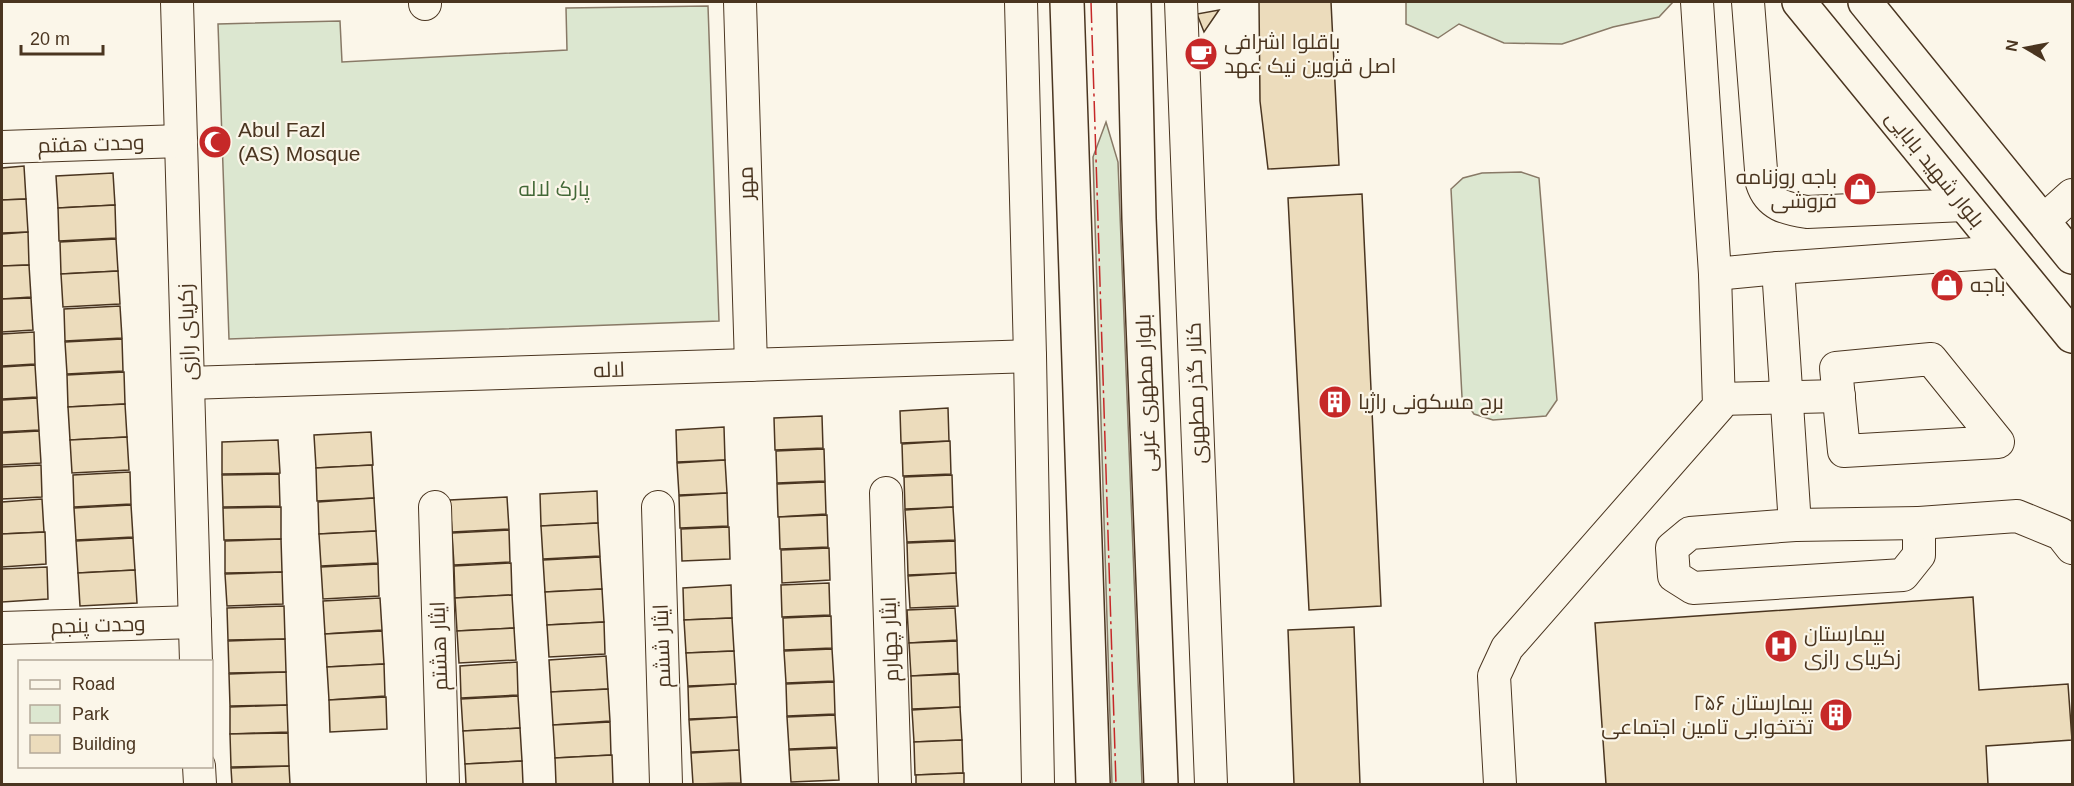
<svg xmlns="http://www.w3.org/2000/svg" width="2074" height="786" font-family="Helvetica,Cairo,sans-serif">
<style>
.green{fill:#dce7d0;stroke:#887966;stroke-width:1.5}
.building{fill:#ecdcbc;stroke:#4a3520;stroke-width:1.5}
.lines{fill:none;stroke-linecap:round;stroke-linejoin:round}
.minor-casing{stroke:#4a3520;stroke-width:34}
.major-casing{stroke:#4a3520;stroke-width:36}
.minor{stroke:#fbf6e9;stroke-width:32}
.major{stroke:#fbf6e9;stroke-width:33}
.power{stroke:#c62828;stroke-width:1.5;stroke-dasharray:21 4.5 3 4.5;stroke-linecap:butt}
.labels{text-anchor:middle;stroke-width:4.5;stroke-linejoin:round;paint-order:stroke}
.poi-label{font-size:21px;fill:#4a3520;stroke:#fbf6e9;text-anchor:start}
.street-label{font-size:21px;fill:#4a3520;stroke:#fbf6e9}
.park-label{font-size:21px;fill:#436837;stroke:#fbf6e9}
</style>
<rect width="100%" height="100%" fill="#fbf6e9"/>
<!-- green -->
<g class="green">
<polygon points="1406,2 1673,2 1659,17 1613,27 1562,44 1504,43 1459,24 1438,38 1406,24"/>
<polygon points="708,6 719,321 229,339 218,24 340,21 342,62 567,50 566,8"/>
<polygon points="1106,122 1118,162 1142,784 1112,784 1093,157"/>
<polygon points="1521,172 1539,178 1557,400 1546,416 1493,420 1474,414 1462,397 1451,189 1463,178 1482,173"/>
</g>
<!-- building -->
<g class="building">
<polygon points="1259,2 1331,2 1339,165 1268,169 1260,101"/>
<polygon points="1219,10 1204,32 1197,14"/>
<polygon points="24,166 26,199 2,200 2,168"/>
<polygon points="113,173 115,205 58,208 56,176"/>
<polygon points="1362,194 1381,606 1309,610 1288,198"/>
<polygon points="26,199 28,232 2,233 2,200"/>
<polygon points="115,205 116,238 59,241 58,208"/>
<polygon points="28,232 29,265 2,266 2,234"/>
<polygon points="116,239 118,271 61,274 60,242"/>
<polygon points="29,265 31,297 2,299 2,266"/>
<polygon points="118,271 120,304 63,307 61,274"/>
<polygon points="31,298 33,330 2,332 2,299"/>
<polygon points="120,306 122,338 65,341 64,309"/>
<polygon points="34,332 35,364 2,366 2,334"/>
<polygon points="122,339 123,371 67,374 65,342"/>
<polygon points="35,365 37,397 2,399 2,367"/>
<polygon points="124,372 125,404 68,407 67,375"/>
<polygon points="37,398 39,430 2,432 2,400"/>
<polygon points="125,404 127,437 70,440 68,407"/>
<polygon points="948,408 949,441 901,443 900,411"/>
<polygon points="822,416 823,448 775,450 774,418"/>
<polygon points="724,427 725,460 677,462 676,430"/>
<polygon points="39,431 41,463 2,465 2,433"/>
<polygon points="371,432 373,465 316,468 314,435"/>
<polygon points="127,437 129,470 72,473 70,440"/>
<polygon points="278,440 280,473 222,474 222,442"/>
<polygon points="950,441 951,474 903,476 902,444"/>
<polygon points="824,449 825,481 777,483 776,451"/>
<polygon points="725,460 727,493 679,495 677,463"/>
<polygon points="41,465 42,497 2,499 2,467"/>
<polygon points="372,465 374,498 317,501 316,468"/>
<polygon points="130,472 131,504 74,507 73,475"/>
<polygon points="279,474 280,506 223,507 222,475"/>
<polygon points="952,475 953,507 905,509 904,477"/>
<polygon points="825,482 826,514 778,517 777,484"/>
<polygon points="597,491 598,523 541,526 540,494"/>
<polygon points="727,493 728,526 680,528 679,496"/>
<polygon points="507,497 509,529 452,532 450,500"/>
<polygon points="374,498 376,531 319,534 318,502"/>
<polygon points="42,499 44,532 2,534 2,502"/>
<polygon points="131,505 133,537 76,540 74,508"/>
<polygon points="281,507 281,539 224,540 223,508"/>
<polygon points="953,507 955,540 907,542 905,510"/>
<polygon points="827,515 828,547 780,549 779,517"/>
<polygon points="598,523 600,556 543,559 541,526"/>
<polygon points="729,527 730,559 682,561 681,529"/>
<polygon points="509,530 510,562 454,565 452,533"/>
<polygon points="376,531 378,563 321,566 319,534"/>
<polygon points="45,532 46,564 2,567 2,534"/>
<polygon points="133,538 135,570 78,573 76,541"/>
<polygon points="281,539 282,572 225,573 225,541"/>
<polygon points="955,541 956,573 908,575 907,543"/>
<polygon points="829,548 830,580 782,583 781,550"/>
<polygon points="600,557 602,589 545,592 543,560"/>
<polygon points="511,563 512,595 455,598 454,566"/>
<polygon points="378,564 379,596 323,599 321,567"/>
<polygon points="47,567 48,599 2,602 2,569"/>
<polygon points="135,570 137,603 80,606 78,573"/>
<polygon points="282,572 283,604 227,606 225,574"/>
<polygon points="956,573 958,606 910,608 908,576"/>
<polygon points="829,583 830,615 782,617 781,585"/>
<polygon points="731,585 732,618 684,620 683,588"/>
<polygon points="602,589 604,622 547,625 545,592"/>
<polygon points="512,595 514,628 457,631 455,598"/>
<polygon points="1973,597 1979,690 2068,684 2072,740 1986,746 1988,784 1606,784 1595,623"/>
<polygon points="380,598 382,630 325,634 323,601"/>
<polygon points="284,606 285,639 228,640 227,608"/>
<polygon points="955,608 957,640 909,643 907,610"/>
<polygon points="831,616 832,648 784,650 783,618"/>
<polygon points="732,618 734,651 686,653 684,620"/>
<polygon points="604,622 605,654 549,657 547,625"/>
<polygon points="1354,627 1360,784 1294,784 1288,630"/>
<polygon points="514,628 516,660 459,663 457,631"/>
<polygon points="382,631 384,664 327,667 325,634"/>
<polygon points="285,639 286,672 229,673 228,641"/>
<polygon points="957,641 958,673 911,676 909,643"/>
<polygon points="832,649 834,681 786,683 784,651"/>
<polygon points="734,651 736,684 688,686 686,653"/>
<polygon points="606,656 608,689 551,692 549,660"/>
<polygon points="517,662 518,695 461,698 460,666"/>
<polygon points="384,664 385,696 329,700 327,667"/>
<polygon points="286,672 287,705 230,706 229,674"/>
<polygon points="959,674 960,707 912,709 911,676"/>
<polygon points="834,682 835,714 787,716 786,684"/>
<polygon points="735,684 737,717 689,719 688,687"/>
<polygon points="608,689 610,721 553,725 551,692"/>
<polygon points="518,696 520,728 463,731 461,699"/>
<polygon points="386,697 387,729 330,732 329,700"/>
<polygon points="287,705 288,732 230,734 230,707"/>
<polygon points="960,707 962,740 914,742 912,710"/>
<polygon points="835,715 837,747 789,749 787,717"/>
<polygon points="737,717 739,750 691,752 689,720"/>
<polygon points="610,722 611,755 555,758 553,725"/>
<polygon points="520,728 522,761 465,764 463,731"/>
<polygon points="288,733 289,766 231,767 230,734"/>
<polygon points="962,740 963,773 915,775 914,742"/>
<polygon points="837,748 839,780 791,782 789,750"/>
<polygon points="739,750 741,783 693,784 691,753"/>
<polygon points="612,755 613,784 556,784 555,758"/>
<polygon points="522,761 523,784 466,784 465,764"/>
<polygon points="289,766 290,784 232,784 231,768"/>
<polygon points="964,773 964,784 916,784 916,775"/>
</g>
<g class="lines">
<!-- minor casing -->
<g class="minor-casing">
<g id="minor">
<polyline points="177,2 196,662"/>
<polyline points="425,2 425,4"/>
<polyline points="740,2 751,365"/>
<polyline points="1021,2 1030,356 1038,784"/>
<polyline points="1181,2 1211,784"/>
<polyline points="1697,2 1715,274 1778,268 2002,252"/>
<path d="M1748,2l14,181c7,22 24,26 45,29l157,-7"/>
<polyline points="2,147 181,141"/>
<polyline points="2043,221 2072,195"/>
<polyline points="1778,268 1795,525 1690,533 1672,548 1674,576 1693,588 1903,575 1919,555 1919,523 2017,516 2061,534 2072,548"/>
<polygon points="1931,359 1998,442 1844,451 1836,368"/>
<polyline points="188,383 1030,356"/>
<polyline points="1719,399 1839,396"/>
<polyline points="886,493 895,784"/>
<polyline points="435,507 443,784"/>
<polyline points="658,507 666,784"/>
<polyline points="1795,525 1919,523"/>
<polyline points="2,628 195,622"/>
<polyline points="199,766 200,784"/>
<polyline points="1500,784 1494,676 1507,648 1719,406 1715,274"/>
</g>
</g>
<!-- major casing -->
<g class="major-casing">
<g id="major">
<polyline points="1067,2 1093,784"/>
<polyline points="1134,2 1139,218 1161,784"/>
<polyline points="1799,2 2072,336"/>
<polyline points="1865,2 2072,257"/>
</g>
</g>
<!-- minor -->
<use href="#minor" class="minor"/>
<!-- major -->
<use href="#major" class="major"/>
<!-- power -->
<polyline class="power" points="1091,2 1116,784"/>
</g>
<!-- icons -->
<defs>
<g id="cafe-disc" transform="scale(1.725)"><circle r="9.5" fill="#c62828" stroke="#fbf6e9"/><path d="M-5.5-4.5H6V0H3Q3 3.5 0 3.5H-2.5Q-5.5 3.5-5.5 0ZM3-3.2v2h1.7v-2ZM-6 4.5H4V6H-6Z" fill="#fff"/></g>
<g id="mosque-disc" transform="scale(1.725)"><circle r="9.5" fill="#c62828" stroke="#fbf6e9"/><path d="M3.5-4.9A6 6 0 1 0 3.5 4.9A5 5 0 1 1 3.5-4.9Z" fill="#fff"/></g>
<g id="shop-disc" transform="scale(1.725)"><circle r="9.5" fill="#c62828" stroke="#fbf6e9"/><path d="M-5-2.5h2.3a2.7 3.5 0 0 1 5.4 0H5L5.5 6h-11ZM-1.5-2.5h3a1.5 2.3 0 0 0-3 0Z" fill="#fff"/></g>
<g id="building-disc" transform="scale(1.725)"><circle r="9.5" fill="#c62828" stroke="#fbf6e9"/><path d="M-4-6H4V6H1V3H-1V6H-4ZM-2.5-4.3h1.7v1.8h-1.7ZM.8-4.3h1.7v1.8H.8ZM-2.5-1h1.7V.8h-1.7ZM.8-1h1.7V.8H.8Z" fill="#fff"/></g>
<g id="hospital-disc" transform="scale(1.725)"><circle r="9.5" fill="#c62828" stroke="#fbf6e9"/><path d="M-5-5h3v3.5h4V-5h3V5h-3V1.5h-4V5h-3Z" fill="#fff"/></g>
</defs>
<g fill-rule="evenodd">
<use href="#cafe-disc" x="1201" y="54"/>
<use href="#mosque-disc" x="215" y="142"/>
<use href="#shop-disc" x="1860" y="189"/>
<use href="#shop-disc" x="1947" y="285"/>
<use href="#building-disc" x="1335" y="402"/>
<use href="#hospital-disc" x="1781" y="646"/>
<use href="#building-disc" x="1836" y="715"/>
</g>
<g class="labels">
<!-- poi labels -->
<g class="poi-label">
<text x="1224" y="49">باقلوا اشرافی<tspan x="1224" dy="24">اصل قزوین نیک عهد</tspan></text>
<text x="238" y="137">Abul Fazl<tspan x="238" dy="24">(AS) Mosque</tspan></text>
<text x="1837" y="184" text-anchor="end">باجه روزنامه<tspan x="1837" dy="24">فروشی</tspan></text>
<text x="1970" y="292">باجه</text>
<text x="1358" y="409">برج مسکونی راژیا</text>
<text x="1804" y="641">بیمارستان<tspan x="1804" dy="24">زکریای رازی</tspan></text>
<text x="1813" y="710" text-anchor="end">بیمارستان ۲۵۶<tspan x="1813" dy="24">تختخوابی تامین اجتماعی</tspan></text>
</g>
<!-- street labels -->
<g class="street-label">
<text transform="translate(91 144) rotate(-2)" y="7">وحدت هفتم</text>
<text transform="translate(1935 169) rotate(51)" y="7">بلوار شهید بابایی</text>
<text transform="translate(746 183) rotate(-92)" y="7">مهر</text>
<text transform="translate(187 332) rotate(-92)" y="7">زکریای رازی</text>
<text transform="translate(609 370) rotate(-2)" y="7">لاله</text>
<text transform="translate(1146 393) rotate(-92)" y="7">بلوار مطهری غربی</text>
<text transform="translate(1196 393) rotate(-92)" y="7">کنار گذر مطهری</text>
<text transform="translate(98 625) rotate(-2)" y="7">وحدت پنجم</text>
<text transform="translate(890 639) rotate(-92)" y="7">ایثار چهارم</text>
<text transform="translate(439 646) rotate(-92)" y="7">ایثار هشتم</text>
<text transform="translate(662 646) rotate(-92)" y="7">ایثار ششم</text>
</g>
<!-- park labels -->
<g class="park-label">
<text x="554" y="196">پارک لاله</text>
</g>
</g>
<!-- border -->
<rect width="2074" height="786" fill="none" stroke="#4a3520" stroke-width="6"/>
<!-- legend -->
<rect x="18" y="660" width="195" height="108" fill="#fbf6e9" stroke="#b4a999" stroke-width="1.5"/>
<rect x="30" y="680" width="30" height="9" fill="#fbf6e9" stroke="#b4a999" stroke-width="1.5"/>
<text x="72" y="690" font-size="18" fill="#4a3520">Road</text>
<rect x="30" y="705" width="30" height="18" fill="#dce7d0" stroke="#b4a999" stroke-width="1.5"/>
<text x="72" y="720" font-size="18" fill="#4a3520">Park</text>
<rect x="30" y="735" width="30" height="18" fill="#ecdcbc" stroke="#b4a999" stroke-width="1.5"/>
<text x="72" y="750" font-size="18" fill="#4a3520">Building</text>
<!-- north arrow -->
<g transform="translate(2026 48) rotate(280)" stroke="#fbf6e9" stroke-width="4.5" paint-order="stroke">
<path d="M0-4.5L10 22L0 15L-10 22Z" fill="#4a3520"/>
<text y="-9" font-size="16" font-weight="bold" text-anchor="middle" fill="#4a3520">N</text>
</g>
<!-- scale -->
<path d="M21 45v9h82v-9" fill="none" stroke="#4a3520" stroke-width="3"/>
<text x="30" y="45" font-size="18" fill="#4a3520" stroke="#fbf6e9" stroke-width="4.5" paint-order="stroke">20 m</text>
</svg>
